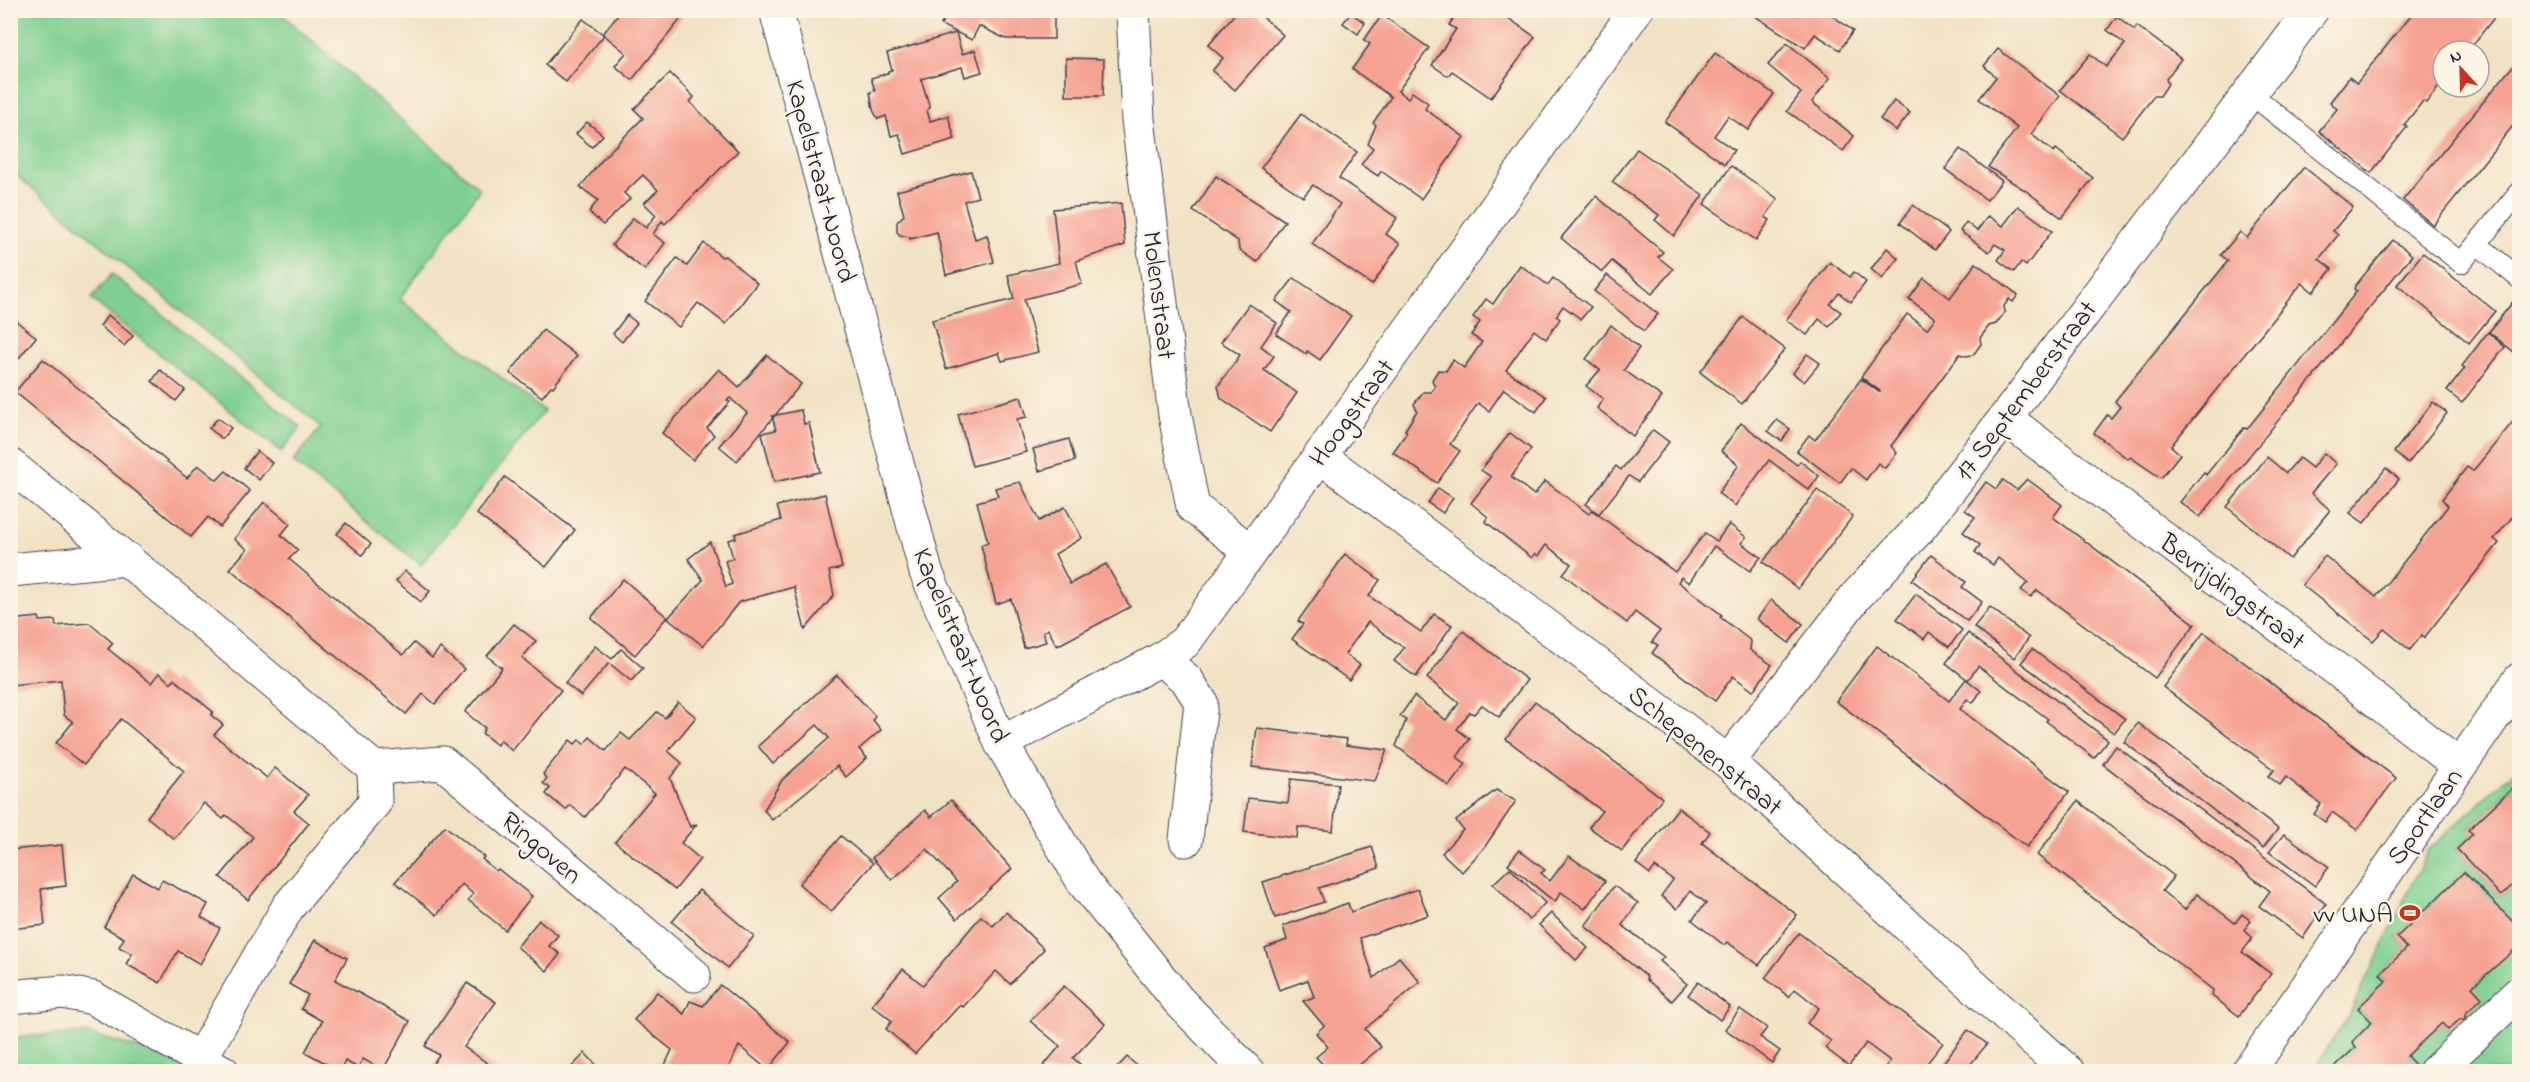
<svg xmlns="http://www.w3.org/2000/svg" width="2530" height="1082" font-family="'Indie Flower',sans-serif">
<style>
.green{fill:#7fcf90;stroke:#507866;stroke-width:1.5}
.building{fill:#f5a292}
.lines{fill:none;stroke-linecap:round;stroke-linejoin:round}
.service-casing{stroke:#413f50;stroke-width:22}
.minor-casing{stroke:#413f50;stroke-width:35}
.service{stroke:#fff;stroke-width:20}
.minor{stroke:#fff;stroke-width:33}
.labels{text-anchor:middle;stroke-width:5;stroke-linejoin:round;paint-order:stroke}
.street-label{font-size:27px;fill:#22223b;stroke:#fcf5e5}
.poi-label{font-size:27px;fill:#22223b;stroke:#fcf5e5;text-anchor:end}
</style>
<rect width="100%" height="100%" fill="#fcf5e5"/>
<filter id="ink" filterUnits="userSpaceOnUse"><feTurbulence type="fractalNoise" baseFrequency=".0167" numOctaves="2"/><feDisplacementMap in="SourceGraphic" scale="12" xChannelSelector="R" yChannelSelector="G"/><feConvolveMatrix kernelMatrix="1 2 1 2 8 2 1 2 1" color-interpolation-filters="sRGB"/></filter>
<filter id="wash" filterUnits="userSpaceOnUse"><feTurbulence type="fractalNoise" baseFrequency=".008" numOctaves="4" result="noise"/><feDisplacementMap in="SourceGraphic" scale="24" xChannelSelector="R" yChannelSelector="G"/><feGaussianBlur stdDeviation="1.35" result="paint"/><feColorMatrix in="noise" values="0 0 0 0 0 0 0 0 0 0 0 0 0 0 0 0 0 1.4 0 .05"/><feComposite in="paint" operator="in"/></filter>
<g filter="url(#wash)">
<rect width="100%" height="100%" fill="#f2e2c4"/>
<!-- green -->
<g class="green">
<polygon points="10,11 278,11 480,189 400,299 544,411 421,565 293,462 321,427 11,171"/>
<polygon points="112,274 301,427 281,452 91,299"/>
<polygon points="2519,767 2519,781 2468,829 2473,834 2457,849 2501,896 2517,881 2519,884 2519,929 2464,872 2397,937 2407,948 2380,974 2386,981 2358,1008 2372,1022 2352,1041 2356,1047 2330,1071 2312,1072 2349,1015 2429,849"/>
<polygon points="2519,945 2519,1071 2418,1071 2419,1070 2407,1056 2442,1023 2448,1030 2465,1014 2472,987"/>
<polygon points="85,1033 163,1055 189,1071 11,1072 11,1037"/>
</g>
<g id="blocks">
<!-- building -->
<g class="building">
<polygon points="621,10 630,10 633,13 635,10 688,10 632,80 615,66 626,53 603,34"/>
<polygon points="948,10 1054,10 1054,39 1006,39 979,26 972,40 941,25"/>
<polygon points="1238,10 1255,10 1283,35 1235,90 1212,71 1223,58 1208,45"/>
<polygon points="1459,10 1497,10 1535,37 1491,98 1452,71 1448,76 1432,65 1456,29 1449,25"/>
<polygon points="1751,10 1830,10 1829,13 1853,31 1840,50 1815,34 1805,48 1750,13"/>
<polygon points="2415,10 2500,10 2468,51 2443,51 2443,82 2426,103 2423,101 2404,125 2407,127 2371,173 2319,131 2337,109 2330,102 2348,79 2349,77 2357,83"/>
<polygon points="1351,13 1365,23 1358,34 1343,23"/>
<polygon points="1382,15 1429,48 1398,91 1408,98 1412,92 1428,103 1425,109 1464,137 1421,199 1381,171 1378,176 1361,165 1373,148 1368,144 1376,125 1373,123 1391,97 1352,69 1370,44 1364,40"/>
<polygon points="2117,16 2134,30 2137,26 2181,59 2166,79 2168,84 2160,96 2154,96 2122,137 2060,90 2090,54 2106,67 2125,44 2107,30"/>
<polygon points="583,19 604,35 566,82 545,65"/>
<polygon points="956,33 962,54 975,50 982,72 965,77 962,67 921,79 930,108 927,110 930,121 948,116 955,139 905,154 899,134 891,136 886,116 878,119 873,110 870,92 875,91 871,78 888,73 888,71 892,70 887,53"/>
<polygon points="1787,43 1830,78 1812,102 1854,136 1843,151 1787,111 1801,93 1768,65"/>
<polygon points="1998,49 2060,96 2031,134 2054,152 2056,149 2093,178 2062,218 2025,190 1988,167 2017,128 1979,99 1996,77 1984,66"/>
<polygon points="1715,53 1774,94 1748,130 1728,116 1714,136 1734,150 1725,164 1665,122"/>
<polygon points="2520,57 2520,117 2433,225 2403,200"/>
<polygon points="1066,58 1104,59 1103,96 1066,96"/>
<polygon points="670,73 694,97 690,102 738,151 665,224 662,221 653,234 665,243 645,270 612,245 633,218 646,228 656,215 644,203 658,190 643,175 624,193 630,199 603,225 589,212 598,200 580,187 607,154 643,118 634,109"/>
<polygon points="1894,101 1910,113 1896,131 1880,119"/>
<polygon points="1301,114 1357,152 1339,178 1397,218 1386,234 1400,244 1372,285 1312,244 1340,204 1313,185 1303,197 1261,168"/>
<polygon points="587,122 603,135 592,147 576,134"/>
<polygon points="1637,149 1703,195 1674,236 1655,220 1659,215 1612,182"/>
<polygon points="1960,149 2002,181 1987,200 1945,169"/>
<polygon points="1731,166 1778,199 1765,217 1770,220 1756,240 1704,204"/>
<polygon points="2304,167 2353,207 2333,231 2338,235 2319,259 2332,269 2313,292 2302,283 2171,446 2180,454 2161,478 2130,457 2128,459 2094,433 2107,415 2111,418 2120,407 2115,401 2228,261 2221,255 2240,232 2247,238"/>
<polygon points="971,171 978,197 964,201 975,239 987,235 994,262 946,275 937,232 910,239 910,237 900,235 897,232 897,222 904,215 897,191"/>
<polygon points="1216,176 1285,221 1257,262 1239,250 1238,241 1193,211"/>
<polygon points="1596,196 1663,252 1658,257 1673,269 1652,294 1612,261 1602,272 1561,238"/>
<polygon points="1121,203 1125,245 1076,261 1082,284 1024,299 1038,352 1002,361 999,353 946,369 932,320 1014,299 1008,275 1059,263 1053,209"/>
<polygon points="1913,205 1949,232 1935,250 1900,223"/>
<polygon points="2018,206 2052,231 2026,266 2021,262 2014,272 1998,260 2005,250 1995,244 1989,252 1960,231 1966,222 1977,231 1988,216 2003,226"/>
<polygon points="2393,240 2412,255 2200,517 2180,502 2204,472 2206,475 2244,428 2247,429 2357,291 2354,289 2355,286"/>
<polygon points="704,243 722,257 725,256 757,283 726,324 698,303 679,327 645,301 677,258 687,266"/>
<polygon points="1887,248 1898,258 1882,279 1871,269"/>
<polygon points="2423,253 2495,311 2469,343 2397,285"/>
<polygon points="1830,262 1850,277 1854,272 1866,282 1851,302 1839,293 1830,304 1841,312 1829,327 1819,319 1807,335 1786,320"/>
<polygon points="1976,263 2018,295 2013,302 2009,299 2004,306 2005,312 1996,324 1989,326 1980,338 1981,344 1973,355 1965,356 1960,354 1891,446 1897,453 1885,468 1878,463 1866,480 1851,468 1840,483 1797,451 1809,435 1815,440 1861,379 1879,392 1880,391 1861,377 1907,314 1927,329 1935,318 1909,299 1924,278 1950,298"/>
<polygon points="1520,265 1548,285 1553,278 1591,307 1581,319 1563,306 1556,316 1560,319 1546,339 1534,330 1506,370 1546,397 1536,412 1504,389 1489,411 1478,403 1450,444 1460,451 1437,483 1393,452 1407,432 1405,430 1417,411 1414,404 1423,392 1431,392 1435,387 1432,380 1438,370 1446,371 1453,360 1464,368 1482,342 1471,335 1480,322 1473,317 1486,299 1493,304"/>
<polygon points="1607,275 1658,314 1644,331 1594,291"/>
<polygon points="1294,278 1351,316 1320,360 1307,351 1306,354 1276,334 1291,312 1276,301"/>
<polygon points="2520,293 2520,357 2489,332"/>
<polygon points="1249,304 1277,323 1261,346 1274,356 1264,370 1297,393 1270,432 1221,398 1218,386 1240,355 1221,342"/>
<polygon points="108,315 133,336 124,346 100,326"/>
<polygon points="627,315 637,323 622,342 613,334"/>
<polygon points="10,316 36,337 10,369"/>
<polygon points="1743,317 1785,349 1742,404 1700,372"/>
<polygon points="1611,325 1639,348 1624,370 1662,397 1633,436 1597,408 1603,399 1586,386 1600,370 1586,359"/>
<polygon points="543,330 577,356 553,387 551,386 542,397 510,373"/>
<polygon points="2488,332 2505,347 2462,403 2447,391 2465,368 2462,366"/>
<polygon points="1807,354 1820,363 1804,382 1793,373"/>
<polygon points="767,355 801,384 737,461 719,446 747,413 730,398 727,400 730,402 707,428 714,435 693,460 662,433 719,369 739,387"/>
<polygon points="43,359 187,478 198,465 217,480 226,471 250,491 220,527 208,517 191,537 15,392"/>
<polygon points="160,370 185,390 176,401 152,381"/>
<polygon points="1021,397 1027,417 1017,419 1026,452 972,466 958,414"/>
<polygon points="2433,402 2447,413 2408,464 2394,452"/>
<polygon points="801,410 804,424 809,423 820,472 774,482 762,433 776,430 772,416"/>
<polygon points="2520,413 2520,508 2494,539 2499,543 2424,638 2422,635 2410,650 2384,629 2373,641 2302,585 2325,556 2376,597 2448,506 2442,499 2467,467 2473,471"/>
<polygon points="218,418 231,428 222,439 209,428"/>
<polygon points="1777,420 1790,429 1782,441 1768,431"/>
<polygon points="1741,423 1797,465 1800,461 1819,476 1809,490 1769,460 1735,506 1718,493 1739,465 1721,451"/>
<polygon points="1653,430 1669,442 1638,482 1629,476 1599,514 1586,504 1616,466 1621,470"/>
<polygon points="1510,433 1531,449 1511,477 1534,495 1545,481 1589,514 1592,510 1675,572 1705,533 1717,541 1729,524 1746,537 1741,543 1761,557 1750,571 1714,546 1689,583 1681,577 1678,582 1722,615 1720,617 1751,641 1750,650 1772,665 1753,691 1733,676 1715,701 1652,653 1658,645 1652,642 1660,631 1635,612 1627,623 1595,599 1563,574 1571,564 1546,545 1538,556 1535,554 1532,558 1485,521 1488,517 1471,503 1491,477 1481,470"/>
<polygon points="1069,439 1075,461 1039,471 1033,449"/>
<polygon points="257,451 272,463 259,480 244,468"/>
<polygon points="2324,453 2336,464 2311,493 2330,510 2290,559 2227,507 2267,457 2286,473 2299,458 2312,468"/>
<polygon points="2386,468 2399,479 2364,523 2350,513"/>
<polygon points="505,477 575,530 546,567 477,514"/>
<polygon points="2027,479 2062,505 2053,517 2195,624 2155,678 2037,590 2031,597 2021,590 2028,582 1998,558 1993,565 1975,552 1980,545 1963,532 1975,517 1965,510 1986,482 1996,489 2003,480 2017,490"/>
<polygon points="1020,482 1039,521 1065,507 1082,538 1055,554 1070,584 1106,564 1130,607 1057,646 1048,629 1043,632 1046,642 1024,648 1011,599 996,604 981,545 988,542 977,502 998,496 995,488"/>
<polygon points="1438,488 1453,498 1443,513 1428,503"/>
<polygon points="1817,490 1853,516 1798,589 1763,562"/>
<polygon points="825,494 842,568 829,571 834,595 805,630 794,587 739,602 703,646 668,618 703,580 688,559 710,542 726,587 732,584 725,561 733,558 728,540 736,538 735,534 781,520 777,506"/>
<polygon points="264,502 290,524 281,535 298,550 289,559 403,655 414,643 432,658 440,648 464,669 435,704 423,694 406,714 230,569 247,549 234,539"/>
<polygon points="346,523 371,544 362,555 337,534"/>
<polygon points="1345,554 1380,580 1369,596 1421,632 1434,614 1452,625 1416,677 1394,661 1404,648 1368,622 1345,654 1360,665 1349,680 1292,639 1303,624 1298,621"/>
<polygon points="1931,555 1966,582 1962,587 1982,602 1967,621 1912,580"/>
<polygon points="405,571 430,591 421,602 396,581"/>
<polygon points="623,579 667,617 635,655 591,618"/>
<polygon points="1916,594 1962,630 1949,647 1929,632 1924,639 1897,619"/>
<polygon points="1771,600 1803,624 1789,643 1757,619"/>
<polygon points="1990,607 2029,638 2014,658 1974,627"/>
<polygon points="39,617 40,621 55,620 56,626 89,623 113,643 108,649 151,683 159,673 171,683 174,679 213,712 211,715 223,725 214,735 267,778 275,768 308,795 294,811 309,823 248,900 220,877 253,837 226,815 223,819 204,803 174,839 147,817 184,771 121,719 84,765 56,743 73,722 64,715 61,680 10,685 10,620"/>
<polygon points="514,624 536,641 522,658 561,690 512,751 500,740 497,745 482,733 485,728 465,712 502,668 487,656"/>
<polygon points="1463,631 1527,680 1499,717 1482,705 1474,714 1470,712 1457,729 1470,739 1457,757 1466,764 1449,786 1396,746 1406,720 1400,716 1414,696 1446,720 1459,703 1427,678"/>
<polygon points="2204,632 2396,778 2357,830 2332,812 2325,822 2314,814 2321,804 2286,777 2280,785 2268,776 2274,770 2163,687"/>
<polygon points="1968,633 2108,740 2094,758 2046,721 2048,719 1978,666 1968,680 1946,663"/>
<polygon points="595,646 612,659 621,649 643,668 631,681 609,663 581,696 565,683"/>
<polygon points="1877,646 1949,701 1966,679 1981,691 1973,703 1967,699 1960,709 2069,792 2027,847 1836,701"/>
<polygon points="2032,649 2125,719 2114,733 2021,663"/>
<polygon points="837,675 875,716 873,720 881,730 859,749 867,758 846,777 837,766 772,820 764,810 782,780 829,738 817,725 773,764 758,746"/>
<polygon points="1535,701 1662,798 1622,851 1589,827 1602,811 1506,739"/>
<polygon points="678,702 696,717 668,751 682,763 670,778 690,827 697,824 681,843 700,859 675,890 615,842 655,793 625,769 585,817 570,805 566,810 546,794 550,788 543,783 547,778 543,774 570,740 575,744 579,740 584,744 590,737 606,751 621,733 630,740 657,712 665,718"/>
<polygon points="2138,723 2278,829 2263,848 2124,742"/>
<polygon points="1257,728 1347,739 1346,745 1387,750 1375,781 1252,767"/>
<polygon points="2116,746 2326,904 2303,938 2259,906 2270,891 2103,764"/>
<polygon points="1291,779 1338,784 1333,831 1298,827 1297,838 1244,832 1248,798 1288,803"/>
<polygon points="2520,781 2520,884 2517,881 2501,896 2457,849 2473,834 2468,830"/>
<polygon points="1496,790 1516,801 1484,848 1462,872 1442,853 1463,830 1456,821"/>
<polygon points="951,800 1012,869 957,919 939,898 957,882 927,849 892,880 872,858 925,810 931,817"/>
<polygon points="2078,801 2174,876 2162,891 2185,910 2197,894 2235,923 2242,914 2251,921 2244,930 2253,938 2242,952 2271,974 2239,1016 2212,996 2213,990 2037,855"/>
<polygon points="1678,808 1710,832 1702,843 1797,915 1759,965 1727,942 1724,945 1692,920 1706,903 1690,891 1677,909 1661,896 1673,880 1655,867 1650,874 1636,863"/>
<polygon points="445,826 484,857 482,859 496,871 498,869 532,896 505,930 468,900 473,894 462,884 437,915 395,882"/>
<polygon points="2284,834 2329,867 2315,886 2269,852"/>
<polygon points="841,836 873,863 831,912 799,884"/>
<polygon points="62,845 66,886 41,889 45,925 10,929 10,850"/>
<polygon points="1372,847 1379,868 1319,888 1324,902 1275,918 1263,882"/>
<polygon points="1519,850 1545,870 1541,873 1550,881 1569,856 1605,881 1585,909 1561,892 1555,902 1508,864"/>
<polygon points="1510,868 1545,903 1529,920 1493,884"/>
<polygon points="2464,872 2520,929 2520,945 2472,987 2482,998 2465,1014 2465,1019 2460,1019 2448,1030 2442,1023 2407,1056 2420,1070 2418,1071 2330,1071 2356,1047 2352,1042 2372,1022 2358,1008 2386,981 2380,974 2407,948 2397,937"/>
<polygon points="133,874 158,888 162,880 208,904 201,917 220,928 200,964 178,951 160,983 126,964 132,954 119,947 124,938 104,927"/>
<polygon points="1614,886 1638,903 1622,925 1664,957 1660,961 1687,984 1672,1001 1646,979 1647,977 1585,926"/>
<polygon points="1418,889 1428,915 1360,938 1374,978 1399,957 1420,982 1365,1029 1381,1047 1352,1071 1329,1071 1316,1057 1328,1047 1316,1033 1324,1026 1303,1001 1314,997 1308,980 1279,990 1265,948 1287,940 1283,926 1348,903 1351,912"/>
<polygon points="699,890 754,936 728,968 672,922"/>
<polygon points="1006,912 1044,949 1010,984 996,971 963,1007 960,1005 915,1054 886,1029 892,1021 872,1005 903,969 923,985 981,916 993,926"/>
<polygon points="1551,913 1588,948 1576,960 1539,925"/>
<polygon points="539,920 558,935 549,946 560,954 547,971 517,947"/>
<polygon points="1799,933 1943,1043 1921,1071 1882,1071 1890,1061 1866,1043 1849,1066 1825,1048 1831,1041 1807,1023 1819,1008 1795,989 1789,997 1765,978"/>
<polygon points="315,940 347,958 335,980 410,1021 383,1070 363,1059 358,1068 345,1061 340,1071 305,1052 322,1021 301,1009 308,995 289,984"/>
<polygon points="1698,982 1730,1007 1720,1020 1688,995"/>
<polygon points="467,983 496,1002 464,1047 499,1071 428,1071 439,1055 425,1046"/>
<polygon points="720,985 790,1042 768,1070 739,1046 727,1071 679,1071 665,1065 672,1050 634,1020 657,992 684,1014 690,1001 703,1006"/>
<polygon points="1064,986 1105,1024 1073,1058 1080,1064 1072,1071 1039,1071 1060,1046 1030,1021"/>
<polygon points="1740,1009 1767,1028 1760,1037 1780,1051 1772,1063 1725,1029"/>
<polygon points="1968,1030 1987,1044 1965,1071 1937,1071"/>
<polygon points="585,1053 600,1069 598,1071 571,1071 569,1070"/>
<polygon points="1127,1057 1143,1071 1114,1071"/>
</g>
</g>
</g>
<g filter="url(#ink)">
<use href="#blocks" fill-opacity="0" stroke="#413f50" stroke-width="1.5"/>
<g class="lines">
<!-- service casing -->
<g class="service-casing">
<g id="service">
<polyline points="2250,93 2461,263 2520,191"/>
<polyline points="2477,244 2520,279"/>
</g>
</g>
<!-- minor casing -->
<g class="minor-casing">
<g id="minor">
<polyline points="776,10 926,572 1001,743 1084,883 1178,1000 1248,1072"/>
<polyline points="1133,10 1138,120 1175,415 1193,507 1250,551"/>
<polyline points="2005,418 2336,669 2459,766"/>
<polyline points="1320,456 1728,762 2068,1072"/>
<polyline points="10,465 175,599 374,768 443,763 694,975"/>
<polyline points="10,570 127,559"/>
<polyline points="1161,659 1187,680 1201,702 1186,840"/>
<polyline points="1001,743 1161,659 1185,642 1320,456 1636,10"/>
<polyline points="1728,762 1856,596 1918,530 2005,418 2312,10"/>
<polyline points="10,997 63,992 93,998 223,1072"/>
<polyline points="200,1059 288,907 375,802 374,768"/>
<polyline points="2248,1072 2520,679"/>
<polyline points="2435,1072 2520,992"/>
</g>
</g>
<!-- service -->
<use href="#service" class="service"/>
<!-- minor -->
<use href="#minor" class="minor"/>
</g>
</g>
<!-- icons -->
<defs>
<g id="stadium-bare" transform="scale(1.62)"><path d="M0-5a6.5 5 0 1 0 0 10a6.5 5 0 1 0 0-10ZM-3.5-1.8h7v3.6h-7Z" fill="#c8321e" stroke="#fcf5e5" stroke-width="2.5" paint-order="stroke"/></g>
</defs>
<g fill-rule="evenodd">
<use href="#stadium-bare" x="2410" y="913"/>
</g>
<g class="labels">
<!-- street labels -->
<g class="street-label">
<text transform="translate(822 181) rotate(75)" y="9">Kapelstraat-Noord</text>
<text transform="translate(1160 295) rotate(83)" y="9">Molenstraat</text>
<text transform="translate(2025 390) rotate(-53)" y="9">17 Septemberstraat</text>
<text transform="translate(1351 412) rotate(-54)" y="9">Hoogstraat</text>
<text transform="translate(2233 591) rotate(37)" y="9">Bevrijdingstraat</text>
<text transform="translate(962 645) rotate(67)" y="9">Kapelstraat-Noord</text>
<text transform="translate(1706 750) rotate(39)" y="9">Schepenenstraat</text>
<text transform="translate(2424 816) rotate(-55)" y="9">Sportlaan</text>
<text transform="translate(542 847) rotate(40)" y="9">Ringoven</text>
</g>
<!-- poi labels -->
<g class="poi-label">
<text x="2393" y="922">vv UNA</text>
</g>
</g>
<!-- margin -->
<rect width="2530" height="1082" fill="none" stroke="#fcf5e5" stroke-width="36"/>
<!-- north arrow -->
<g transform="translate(2461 69) rotate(338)"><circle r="28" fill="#fcf5e5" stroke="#a5a1a1" stroke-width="1.5"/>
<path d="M0-4.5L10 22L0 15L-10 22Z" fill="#c8321e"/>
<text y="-9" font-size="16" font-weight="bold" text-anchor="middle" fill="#22223b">N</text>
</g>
</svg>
